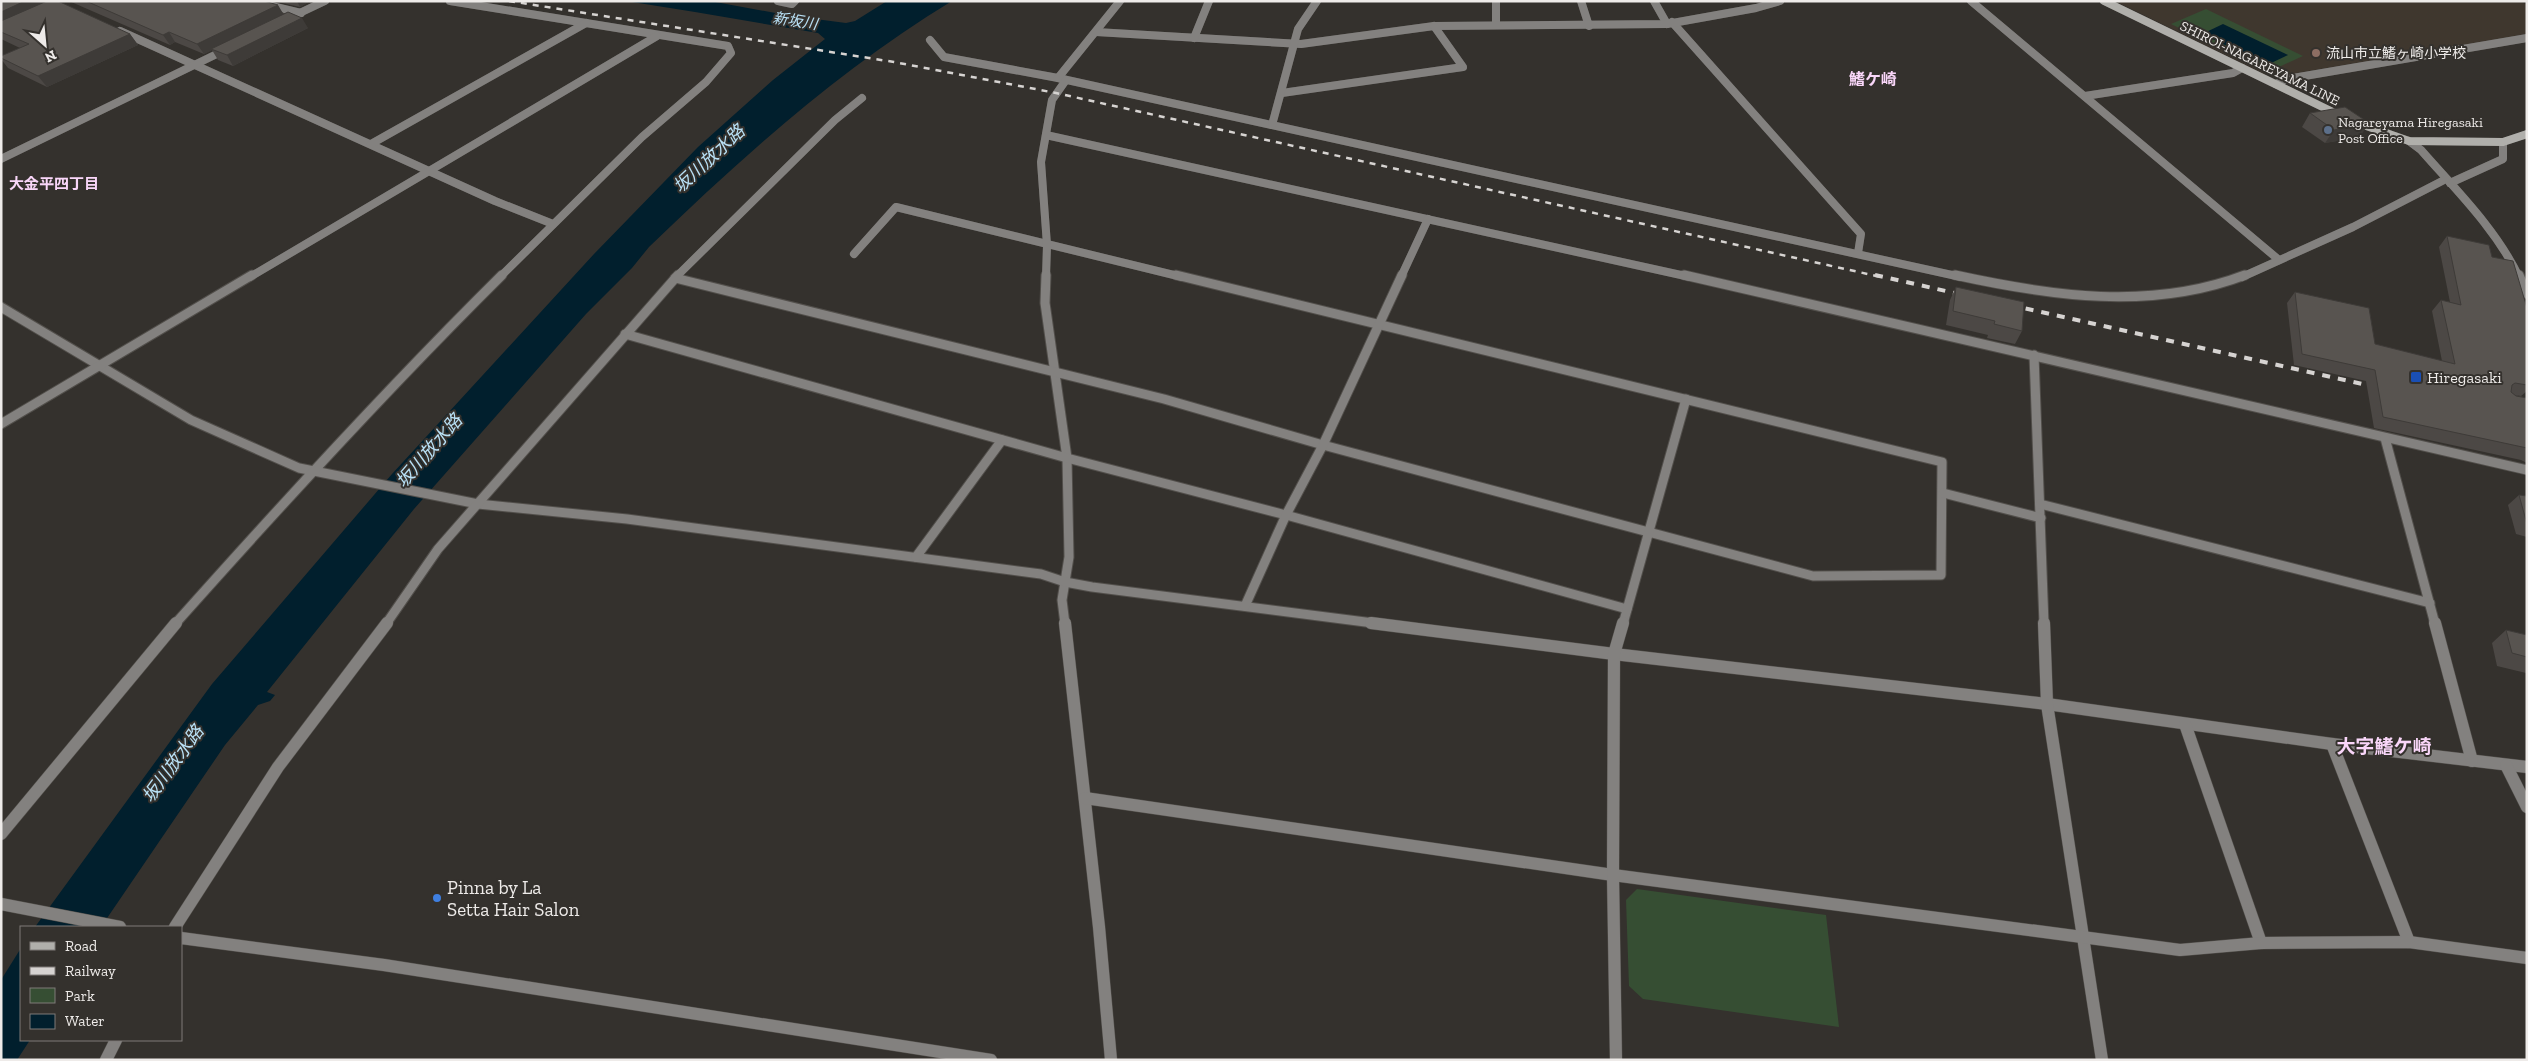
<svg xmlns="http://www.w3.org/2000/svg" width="2528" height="1061" font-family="'Zilla Slab','Noto Sans JP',serif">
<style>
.built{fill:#3f372e}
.green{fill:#364e33}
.water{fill:#011f2d}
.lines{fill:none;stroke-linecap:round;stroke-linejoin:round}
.minor-far2-casing{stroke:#524f4b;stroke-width:8}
.minor-far1-casing{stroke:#524f4b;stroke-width:11}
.minor-casing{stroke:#524f4b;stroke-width:13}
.secondary-casing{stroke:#524f4b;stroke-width:8}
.minor-far2{stroke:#83817f;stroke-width:8}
.minor-far1{stroke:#83817f;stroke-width:9}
.minor{stroke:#83817f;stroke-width:12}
.secondary{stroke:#b0afab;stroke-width:8}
.rail-far1{stroke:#d6d3d1;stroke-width:2.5;stroke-dasharray:6 6;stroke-linecap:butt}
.rail{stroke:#d6d3d1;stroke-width:4;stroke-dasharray:8 8;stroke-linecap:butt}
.wall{fill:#4c4845}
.shaded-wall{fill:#3e3b38}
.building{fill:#585450;stroke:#3e3b38}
.education-dot{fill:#8d6e63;stroke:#34312d;stroke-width:2}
.service-dot{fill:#5c6f8a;stroke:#34312d;stroke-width:2}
.transit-dot{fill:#1a4fb4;stroke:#34312d;stroke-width:2}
.shop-dot{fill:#3f7fe0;stroke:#34312d;stroke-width:2}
.labels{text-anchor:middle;stroke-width:4;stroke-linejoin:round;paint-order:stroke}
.far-poi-label{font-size:14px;fill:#eeebe9;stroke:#34312d;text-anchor:start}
.far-street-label{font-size:14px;fill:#eeebe9;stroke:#34312d}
.far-water-label{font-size:15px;font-style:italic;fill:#b9e1f6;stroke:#34312d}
.far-neighbourhood-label{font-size:15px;font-weight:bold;fill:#f9d6f9;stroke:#34312d}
.far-quarter-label{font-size:16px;font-weight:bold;fill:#f9d6f9;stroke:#34312d}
.poi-label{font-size:16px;fill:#eeebe9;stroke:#34312d;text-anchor:start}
.water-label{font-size:18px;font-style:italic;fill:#b9e1f6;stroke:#34312d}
.quarter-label{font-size:19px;font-weight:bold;fill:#f9d6f9;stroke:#34312d}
.near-poi-label{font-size:19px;fill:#eeebe9;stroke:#34312d;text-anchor:start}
</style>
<rect width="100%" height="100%" fill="#34312d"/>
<!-- built -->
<polygon class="built" points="2115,1 2520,1 2527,5 2527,34 2278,76 2263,73"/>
<!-- green -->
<g class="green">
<polygon points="2206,9 2303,56 2268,72 2171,24"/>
<polygon points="1637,889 1826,915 1839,1027 1643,999 1629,986 1626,900"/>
</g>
<!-- water -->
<g class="water">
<path d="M626,1h84l82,15 54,7 9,-2 32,-20h65c-112,68 -209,155 -303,246l-17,21 -46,46 -172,195 -147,183 8,3 -5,6 -12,4 -33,40 -124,182h-66l177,-243 180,-210 202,-220 104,-107 75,-67 52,-41 -7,-6c-64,-11 -128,-22 -192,-32z"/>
<polygon points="2223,24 2288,55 2267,65 2202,34"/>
<polygon points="21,948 21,1040 30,1040 17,1060 1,1060 1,980"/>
</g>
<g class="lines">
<!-- minor-far2 casing -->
<g class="minor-far2-casing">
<g id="minor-far2">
<polyline points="251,1 301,13"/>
<polyline points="450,1 728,46 731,53 706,82 642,137 500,277"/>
<polyline points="778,1 792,4 795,1"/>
<polyline points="1496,1 1496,25"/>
<polyline points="1581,1 1589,26"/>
<polyline points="1654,1 1667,24"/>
<polyline points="1971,1 2279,260"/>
<polyline points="285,20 325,1"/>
<polyline points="1672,22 1861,234 1858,253"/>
<polyline points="120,31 495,201 553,224"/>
<polyline points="1096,32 1301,44 1434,26 1667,24 1756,8 1780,1"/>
<polyline points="1194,38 1209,1"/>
<polyline points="930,40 944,57 1058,78 1961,277"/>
<polyline points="1058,78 1120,1"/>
<polyline points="2276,84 2287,79 2527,38"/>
<polyline points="1282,93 1463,67 1434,26"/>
<polyline points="2085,96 2233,73 2242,68"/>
<polyline points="1272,125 1298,29 1317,1"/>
<polyline points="1046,135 1690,277"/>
<path d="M2409,141l12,9c35,40 75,79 98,127"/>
<polyline points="371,144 586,23"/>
<polyline points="1,159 225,50"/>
<polyline points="2450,183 2503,159 2503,142"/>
<polyline points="854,254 896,207 1182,277"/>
<polyline points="250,277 657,36"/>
<polyline points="676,277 835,120 862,98"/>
<polyline points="1046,277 1047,245 1041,162 1052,100 1066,80"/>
<polyline points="1401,277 1428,219"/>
<polyline points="2242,277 2353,227 2446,179"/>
</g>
</g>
<!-- minor-far1 casing -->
<g class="minor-far1-casing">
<g id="minor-far1">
<polyline points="1046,275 1045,303 1067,458 1069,557 1062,600 1065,624"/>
<polyline points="1684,275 2527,470"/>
<path d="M1955,275c96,21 196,36 290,0"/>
<polyline points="2519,275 2527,294"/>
<polyline points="675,278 1164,399 1323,445 1813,576 1941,575 1942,462 1176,275"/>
<polyline points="1,307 191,420 299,468 478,504 627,519 1041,574 1065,582 1092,587 1381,624"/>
<polyline points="625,334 1067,458 1286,515 1627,609"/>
<polyline points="2034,355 2044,624"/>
<polyline points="1,424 252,275"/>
<polyline points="2385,438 2435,624"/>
<polyline points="1943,493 2041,518"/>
<polyline points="2040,504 2430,603"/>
<polyline points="916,557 1002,440"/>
<polyline points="1245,606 1286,515 1323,445 1402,275"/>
<path d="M175,624c106,-119 213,-236 327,-349"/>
<polyline points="386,624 438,549 678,275"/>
<polyline points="1623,624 1686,399"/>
</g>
</g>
<!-- minor casing -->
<g class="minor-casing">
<g id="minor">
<polyline points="1065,623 1099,927 1111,1060"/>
<polyline points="1371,623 1614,654 2047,704 2332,744 2527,767"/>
<polyline points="2044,623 2047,704 2102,1060"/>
<polyline points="2435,623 2472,761"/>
<polyline points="2185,724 2261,943"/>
<polyline points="2332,744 2409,942"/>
<polyline points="2506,765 2527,807"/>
<polyline points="1085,798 1613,875 2180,950 2261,943 2409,942 2527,958"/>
<polyline points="1,834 176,623"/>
<polyline points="1,904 120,927"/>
<polyline points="175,927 278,767 387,623"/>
<polyline points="181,938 384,965 991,1060"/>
<polyline points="106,1060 116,1040"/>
<polyline points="1616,1060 1613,875 1614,654 1623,623"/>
</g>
</g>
<!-- secondary casing -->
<g class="secondary-casing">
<g id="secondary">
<polyline points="2104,1 2339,115"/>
<polyline points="2355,122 2409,141 2503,142 2527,134"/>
</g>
</g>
<!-- minor-far2 -->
<use href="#minor-far2" class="minor-far2"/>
<!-- minor-far1 -->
<use href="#minor-far1" class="minor-far1"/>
<!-- minor -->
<use href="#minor" class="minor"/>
<!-- secondary -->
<use href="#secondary" class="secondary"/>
<!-- rail-far1 -->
<polyline class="rail-far1" points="509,1 894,62 1056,93 1881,277"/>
<!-- rail -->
<g class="rail">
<polyline points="1875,275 1968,296"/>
<polyline points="2010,305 2380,388"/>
</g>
</g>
<!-- wall -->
<g class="wall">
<polygon points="1,1 130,34 138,45 47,87 8,68 1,59 1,56 20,48 1,39"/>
<polygon points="69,1 264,1 308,28 233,66 218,60 212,50 204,54 175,42 170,45"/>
<polygon points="274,1 310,1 300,7"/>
<polygon points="2310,113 2360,137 2325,143 2302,127"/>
<polygon points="2447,236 2492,257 2527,308 2527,391 2521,396 2515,395 2527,398 2527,463 2521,460 2374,428 2366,381 2294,365 2287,303 2295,292 2375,344 2442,361 2432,311 2441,300 2450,302 2439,247"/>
<polygon points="1956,287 2022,331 2015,344 1987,338 1988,335 1946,325 1950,300"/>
<polygon points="2519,495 2527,496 2527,537 2516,534 2508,505"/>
<polygon points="2506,630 2527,635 2527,676 2526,673 2497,666 2492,643"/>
</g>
<!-- shaded-wall -->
<g class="shaded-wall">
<polygon points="25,1 49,1 1,25 1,12"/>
<polygon points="297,1 310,1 300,7"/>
<polygon points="278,5 284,15 211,49 212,50 204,54 197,44"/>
<polygon points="302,18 308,28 233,66 227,55"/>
<polygon points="169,32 175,42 170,45 163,35"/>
<polygon points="130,34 138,45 47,87 38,76"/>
<polygon points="2369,123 2360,137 2325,143 2334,130"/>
</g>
<!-- building -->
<g class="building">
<polygon points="1,1 25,1 1,12"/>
<polygon points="47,1 58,1 130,34 38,76 1,58 1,56 29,44 1,32 1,21"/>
<polygon points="86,1 264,1 278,5 197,44 169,32 163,35"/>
<polygon points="288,12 302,18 227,55 211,49"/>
<polygon points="2345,107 2369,123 2334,130 2310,113"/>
<polygon points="2447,236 2489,245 2492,257 2513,261 2527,308 2527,385 2515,383 2512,385 2511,392 2516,396 2527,398 2527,448 2383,417 2375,370 2302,354 2295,292 2369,308 2375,344 2455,364 2441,300 2461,305"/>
<polygon points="1956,287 2024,302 2022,331 1994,324 1995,321 1953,311"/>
<polygon points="2519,495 2527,496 2527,524"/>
<polygon points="2506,630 2527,635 2527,657 2512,653"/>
</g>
<!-- markers -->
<circle class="education-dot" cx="2316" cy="53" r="5"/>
<circle class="service-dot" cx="2328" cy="130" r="5"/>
<rect class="transit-dot" x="2410" y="371" width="12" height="12" rx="2.5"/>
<circle class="shop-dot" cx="437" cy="898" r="5"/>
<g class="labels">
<!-- far-poi labels -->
<g class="far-poi-label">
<text x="2326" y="58">流山市立鰭ヶ崎小学校</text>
<text x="2338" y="127">Nagareyama Hiregasaki<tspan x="2338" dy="16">Post Office</tspan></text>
</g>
<!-- far-street labels -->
<g class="far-street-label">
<text transform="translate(2260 63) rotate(26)" y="5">SHIROI-NAGAREYAMA LINE</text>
</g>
<!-- far-water labels -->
<g class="far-water-label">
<text transform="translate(795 21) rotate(9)" y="5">新坂川</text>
</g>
<!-- far-neighbourhood labels -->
<g class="far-neighbourhood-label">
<text x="54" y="189">大金平四丁目</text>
</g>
<!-- far-quarter labels -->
<g class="far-quarter-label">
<text x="1873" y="85">鰭ケ崎</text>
</g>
<!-- poi labels -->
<g class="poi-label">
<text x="2427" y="383">Hiregasaki</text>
</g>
<!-- water labels -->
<g class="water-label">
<text transform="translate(709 159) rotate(-43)" y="6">坂川放水路</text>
<text transform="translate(429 451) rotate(-49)" y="6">坂川放水路</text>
<text transform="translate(173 764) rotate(-54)" y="6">坂川放水路</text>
</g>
<!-- quarter labels -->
<g class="quarter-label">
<text x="2384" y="753">大字鰭ケ崎</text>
</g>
<!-- near-poi labels -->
<g class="near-poi-label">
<text x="447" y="894">Pinna by La<tspan x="447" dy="22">Setta Hair Salon</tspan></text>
</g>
</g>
<!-- border -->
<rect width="2528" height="1061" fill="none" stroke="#eeebe9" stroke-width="5"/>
<!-- legend -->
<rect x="20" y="926" width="162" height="115" fill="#34312d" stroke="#7e7b78"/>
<rect x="30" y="942" width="25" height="8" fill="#b0afab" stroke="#7e7b78"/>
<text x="65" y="951" font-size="15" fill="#eeebe9">Road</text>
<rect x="30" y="967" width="25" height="8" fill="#d6d3d1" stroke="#7e7b78"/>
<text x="65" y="976" font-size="15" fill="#eeebe9">Railway</text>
<rect x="30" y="988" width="25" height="15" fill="#364e33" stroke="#7e7b78"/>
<text x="65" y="1001" font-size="15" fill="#eeebe9">Park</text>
<rect x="30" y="1014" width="25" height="15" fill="#011f2d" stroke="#7e7b78"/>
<text x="65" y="1026" font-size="15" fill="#eeebe9">Water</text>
<!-- north arrow -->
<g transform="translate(45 45) rotate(153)" stroke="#34312d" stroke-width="4" paint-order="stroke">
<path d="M0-4L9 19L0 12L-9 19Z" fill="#eeebe9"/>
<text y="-8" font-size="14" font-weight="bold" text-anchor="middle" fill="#eeebe9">N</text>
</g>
</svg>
